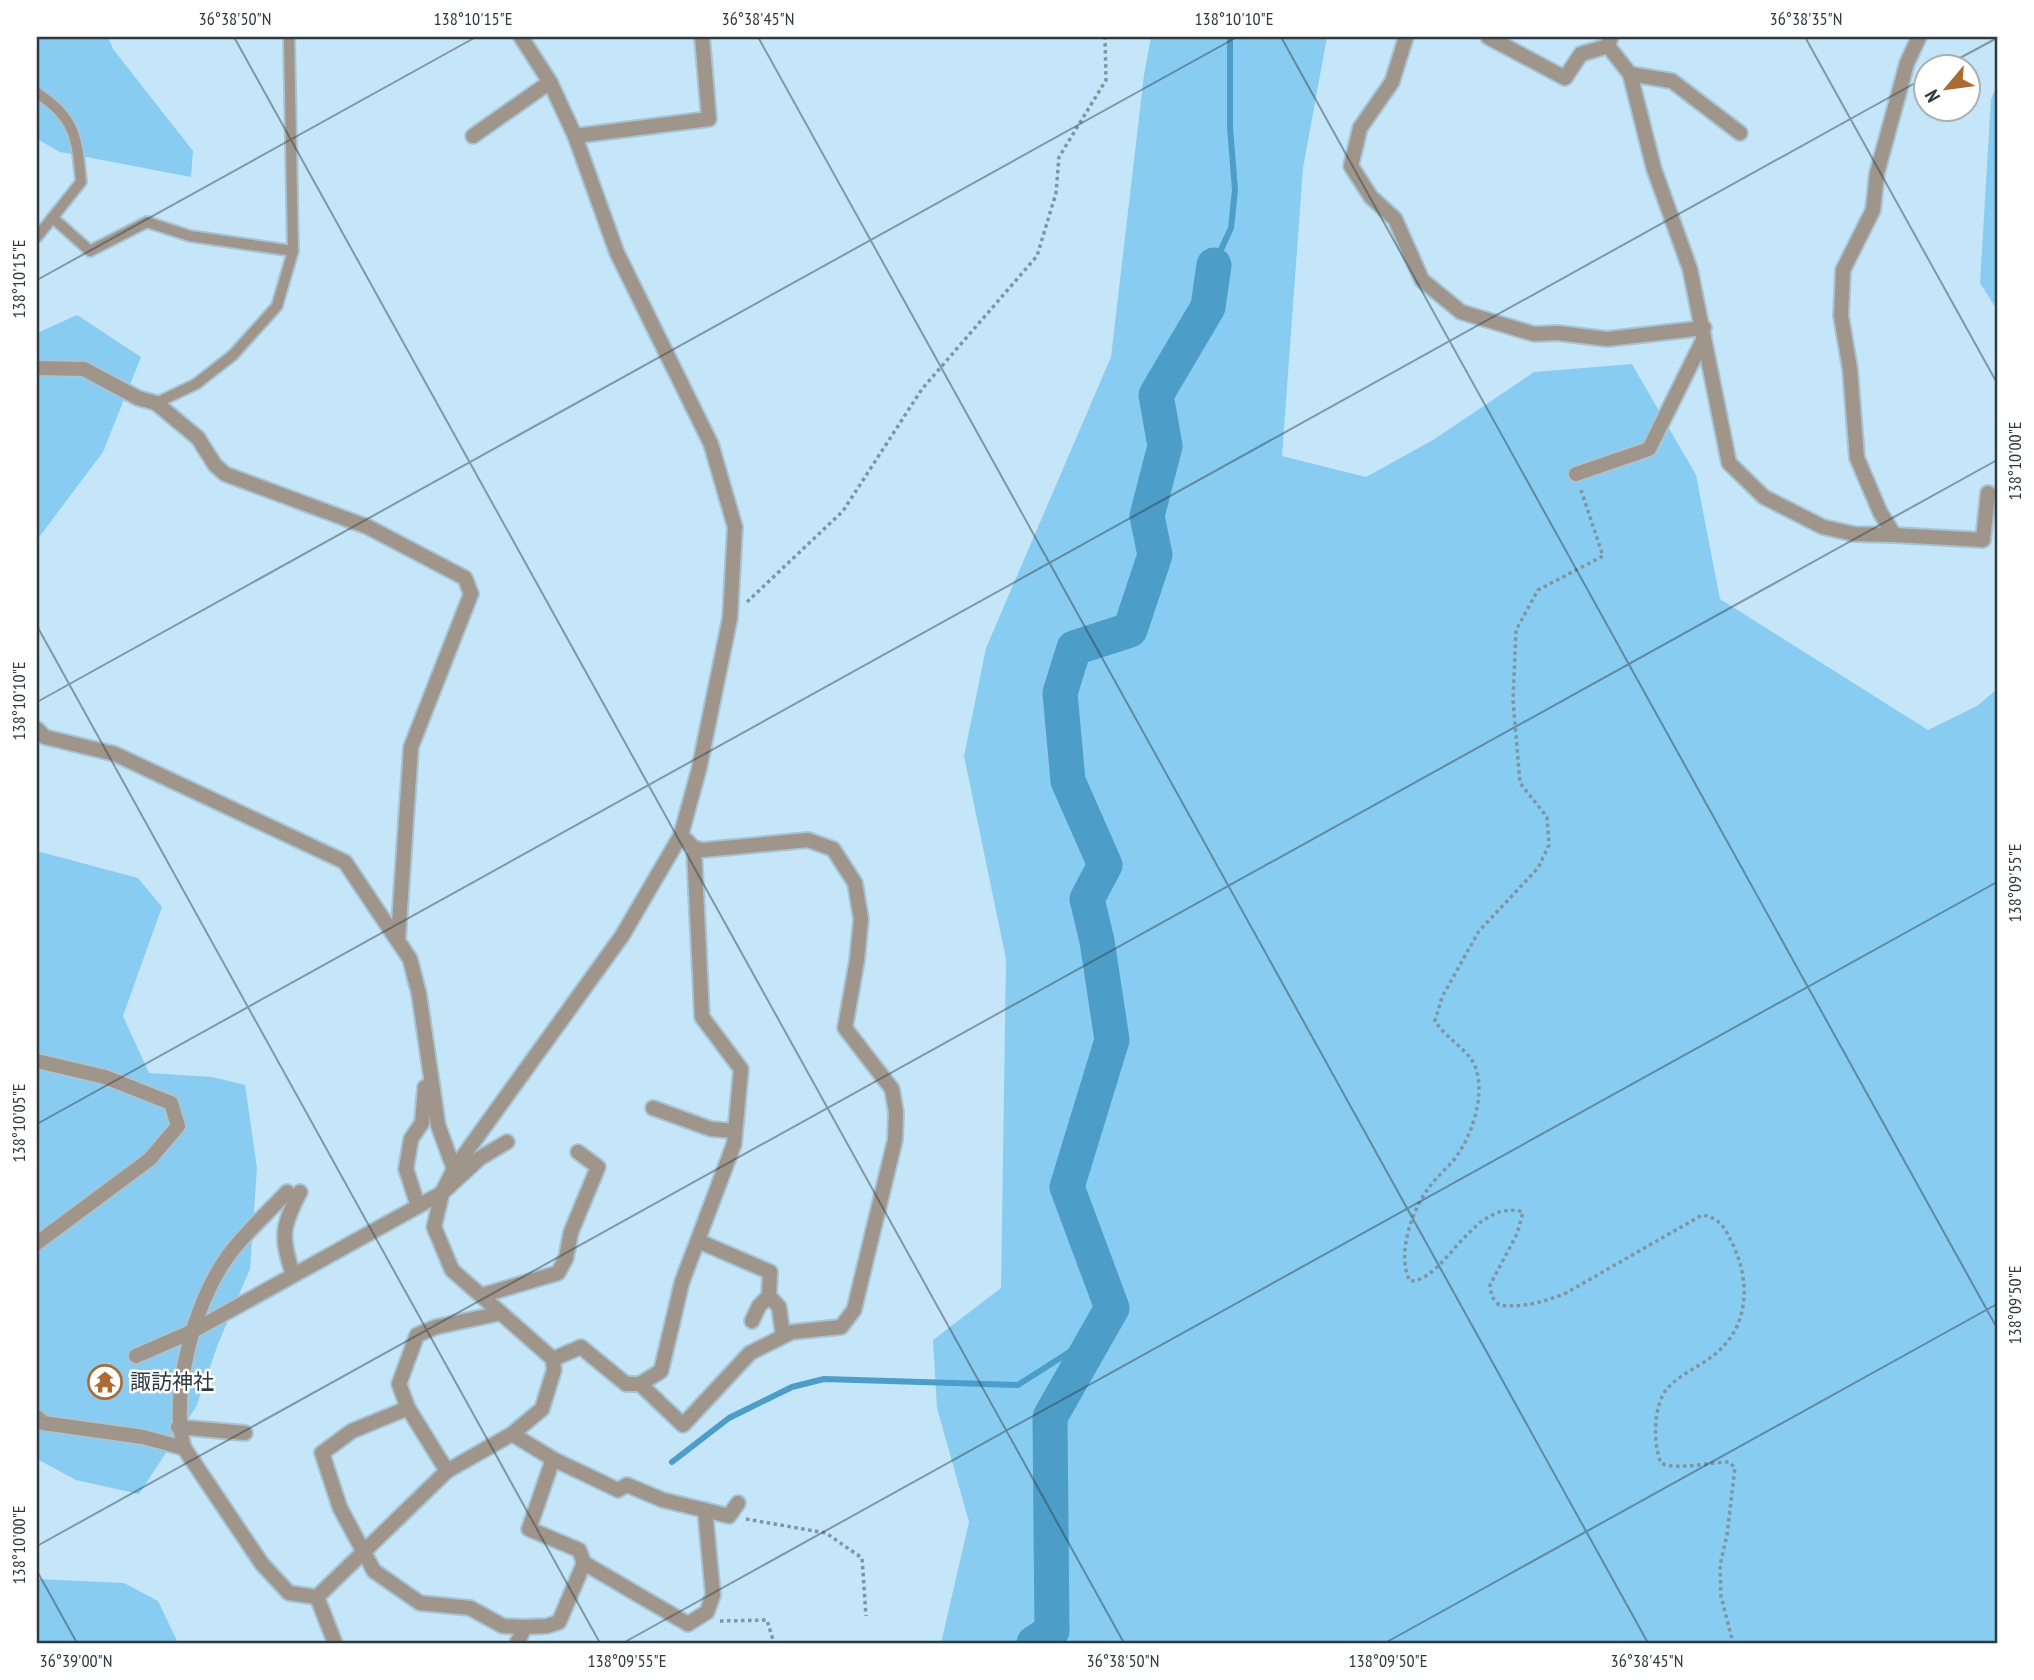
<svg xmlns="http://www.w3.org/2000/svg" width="2034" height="1680" font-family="'PT Sans Narrow','Noto Sans JP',sans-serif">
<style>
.green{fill:#88ccf2}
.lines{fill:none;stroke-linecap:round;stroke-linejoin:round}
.stream{stroke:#4c9dc7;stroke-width:6}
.river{stroke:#4c9dc7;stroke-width:35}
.service-casing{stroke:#a7c4d4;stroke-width:14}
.minor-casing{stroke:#a7c4d4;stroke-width:18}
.tertiary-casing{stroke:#a7c4d4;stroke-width:18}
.path{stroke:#7e95a3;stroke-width:3.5;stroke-dasharray:3.5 3.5;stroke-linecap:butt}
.service{stroke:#a0958b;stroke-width:10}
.minor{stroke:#a0958b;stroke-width:14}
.tertiary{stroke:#a0958b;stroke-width:14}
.ticks{fill:none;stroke:#2d3a41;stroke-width:2;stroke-opacity:0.45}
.labels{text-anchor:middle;stroke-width:5;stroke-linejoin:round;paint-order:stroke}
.poi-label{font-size:21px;fill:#2d3a41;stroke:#fff;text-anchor:start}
.neatline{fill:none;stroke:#2d3a41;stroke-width:2.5}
.ticks-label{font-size:18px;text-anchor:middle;fill:#2d3a41}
</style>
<rect width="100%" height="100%" fill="#c5e6f9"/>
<!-- green -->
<g class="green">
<polygon points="37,37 108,37 113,49 193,151 191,177 60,152 37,139"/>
<polygon points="1151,37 1327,37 1303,168 1282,456 1366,477 1433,440 1534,372 1632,364 1696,475 1720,599 1928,730 1977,706 1997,689 1997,1643 941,1643 969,1522 937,1408 933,1340 1001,1288 1006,959 964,756 986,648 1111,357 1144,75"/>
<polygon points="1997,85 1997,310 1980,283 1991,99"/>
<polygon points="77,315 141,357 103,452 37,540 37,333"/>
<polygon points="37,851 138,878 162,907 123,1016 149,1073 212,1077 245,1085 257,1168 250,1269 218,1344 196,1407 139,1494 76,1480 37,1459"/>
<polygon points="37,1579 124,1583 158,1601 178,1643 37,1643"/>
</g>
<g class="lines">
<!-- stream -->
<g class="stream">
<polyline points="1214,265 1231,228 1235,190 1230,127 1230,37"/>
<polyline points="672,1462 729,1418 792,1387 824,1379 1018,1385 1096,1335"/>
</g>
<!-- river -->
<polyline class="river" points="1034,1643 1052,1631 1050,1417 1112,1308 1067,1187 1112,1040 1097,941 1087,899 1105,865 1068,781 1060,693 1074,648 1130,630 1155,555 1147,516 1165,446 1156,395 1208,307 1214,265"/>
<!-- service casing -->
<g class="service-casing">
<g id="service">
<path d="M37,93c39,25 40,46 44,89l-44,55"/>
<polyline points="53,218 90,251 147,222 190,236 293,251"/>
<polyline points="156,403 196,384 233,355 277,306 293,251 289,37"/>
</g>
</g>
<!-- minor casing -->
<g class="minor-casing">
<g id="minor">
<polyline points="1406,37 1392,82 1360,128 1351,166 1371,197 1395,219 1422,280 1461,312 1534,334 1558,333 1607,339 1704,328"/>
<polyline points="1488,37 1565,78 1581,54 1608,46"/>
<polyline points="1611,37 1608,46 1630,74 1654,169 1690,269 1729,463 1764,497 1823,527 1854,534 1894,535 1880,512 1857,458 1850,369 1841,316 1843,270 1873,210 1877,173 1907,63 1919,37"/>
<polyline points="1630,74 1672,81 1740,133"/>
<polyline points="473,136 550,82"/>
<polyline points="575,136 709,119 702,37"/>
<polyline points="37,368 84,369 138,398 156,403 198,438 215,465 225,474 368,527 465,578 471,594 411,747 398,939"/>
<polyline points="1576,474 1649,449 1704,338"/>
<polyline points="1894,535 1983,540 1988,493"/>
<polyline points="37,729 45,737 115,754 345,862 410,959 419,994 438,1125 454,1169"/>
<polyline points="653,1108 711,1129 735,1131"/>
<polyline points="418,1206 406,1169 411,1139 422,1123 425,1087"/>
<polyline points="698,1241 770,1272 769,1296 779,1307 783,1336"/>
<path d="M293,1275c-12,-38 -12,-47 7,-83"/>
<polyline points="483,1295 558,1273 566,1258 571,1232 598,1167 578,1152"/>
<polyline points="752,1321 759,1306 769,1296"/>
<polyline points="136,1356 191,1332 442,1193 480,1158 507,1142"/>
<polyline points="553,1359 581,1347 626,1384 640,1384 683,1425 750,1353 792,1332 841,1327 854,1310 895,1140 896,1112 892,1089 845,1028 857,960 861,919 855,883 833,849 808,840 703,850 694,848 681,835"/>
<polyline points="640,1384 661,1371 682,1282 734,1144 741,1069 702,1017 694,848"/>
<polyline points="408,1408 399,1384 417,1335 436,1327 501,1313"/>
<polyline points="178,1427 245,1433"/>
<polyline points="512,1434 553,1459 529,1529 579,1550 584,1563 559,1622 547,1626 525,1627 517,1643"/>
<path d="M184,1448c-14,-54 10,-144 42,-189 16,-24 41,-45 61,-67"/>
<polyline points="553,1459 618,1490 627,1485 663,1500 729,1516 738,1503"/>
<polyline points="447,1471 408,1408 352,1431 322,1453 340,1508 374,1571 420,1603 470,1608 503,1626 525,1627"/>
<polyline points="584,1563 688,1624 707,1612 713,1595 705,1510"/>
<polyline points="317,1597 335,1643"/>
</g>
</g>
<!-- tertiary casing -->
<g class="tertiary-casing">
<g id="tertiary">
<polyline points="37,1061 105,1077 171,1103 178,1126 150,1159 37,1243"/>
<polyline points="37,1417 43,1423 143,1437 184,1448 262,1564 289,1593 317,1597 447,1471 512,1434 542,1409 554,1370 553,1359 452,1270 434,1227 442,1193 454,1169 622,936 681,835 699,769 730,618 735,527 711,444 617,253 575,136 550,82 521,37"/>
</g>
</g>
<!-- path -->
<g class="path">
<path d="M1581,490l22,66 -65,34 -22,40 -3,70 7,83 27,34 2,28 -11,23 -59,63 -37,66 -7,24c10,17 36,30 41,48 9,27 -4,66 -20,88 -8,11 -20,20 -28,32 -16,21 -32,67 -18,92 35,1 63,-84 113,-69l-6,22 -27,51 2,12 7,8c24,3 45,-3 67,-12l136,-78c20,3 24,16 32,32 17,38 14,81 -20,108 -15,12 -36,20 -48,35 -13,18 -13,54 -5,73 16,8 48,-1 68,-1l6,6 -8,67 -7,30 1,31 12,47"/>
<polyline points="747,602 843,511 922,389 1037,256 1056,193 1059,157 1106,80 1105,37"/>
<polyline points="746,1519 826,1533 862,1558 866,1616"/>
<polyline points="720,1621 767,1620 774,1643"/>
</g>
<!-- service -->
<use href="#service" class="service"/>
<!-- minor -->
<use href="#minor" class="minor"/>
<!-- tertiary -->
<use href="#tertiary" class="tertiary"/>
</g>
<!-- ticks -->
<path class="ticks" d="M234,37l890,1606M758,37l890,1606M1281,37l716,1291M1805,37l192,346M1945,66l52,-28M37,280l439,-243M37,626l563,1017M37,702l1200,-665M37,1124l1889,-1047M37,1546l1960,-1086M37,1571l40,72M623,1643l1374,-761M1385,1643l612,-339"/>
<!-- icons -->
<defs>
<g id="temple-ring" transform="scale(1.75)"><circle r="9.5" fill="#fff" stroke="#aa6c31" stroke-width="1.5"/><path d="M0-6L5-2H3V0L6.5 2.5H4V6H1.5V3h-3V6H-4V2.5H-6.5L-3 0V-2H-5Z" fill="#aa6c31"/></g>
</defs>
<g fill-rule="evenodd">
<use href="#temple-ring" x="105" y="1382"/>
</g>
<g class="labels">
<!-- poi labels -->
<g class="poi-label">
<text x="130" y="1389">諏訪神社</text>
</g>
</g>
<!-- border -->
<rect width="2034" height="1680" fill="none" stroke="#ffffff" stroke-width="77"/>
<!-- north arrow -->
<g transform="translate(1947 88) rotate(241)"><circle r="33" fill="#ffffff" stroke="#abb0b3" stroke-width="2"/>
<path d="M0-5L12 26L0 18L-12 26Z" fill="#aa6c31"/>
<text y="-10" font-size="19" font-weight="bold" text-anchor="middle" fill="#2d3a41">N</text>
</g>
<rect x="38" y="38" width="1958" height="1604" class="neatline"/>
<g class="ticks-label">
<text x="235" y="25">36°38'50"N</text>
<text x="473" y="25">138°10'15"E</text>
<text x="758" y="25">36°38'45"N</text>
<text x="1234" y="25">138°10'10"E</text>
<text x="1806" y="25">36°38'35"N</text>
<text transform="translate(19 279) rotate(-90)" y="6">138°10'15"E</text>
<text transform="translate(2015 461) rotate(-90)" y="6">138°10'00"E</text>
<text transform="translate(19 701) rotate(-90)" y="6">138°10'10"E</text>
<text transform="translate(2015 883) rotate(-90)" y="6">138°09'55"E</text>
<text transform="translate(19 1123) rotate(-90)" y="6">138°10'05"E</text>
<text transform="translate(2015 1305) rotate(-90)" y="6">138°09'50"E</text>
<text transform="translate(19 1545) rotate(-90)" y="6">138°10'00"E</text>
<text x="76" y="1667">36°39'00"N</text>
<text x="627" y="1667">138°09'55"E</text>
<text x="1123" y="1667">36°38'50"N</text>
<text x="1388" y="1667">138°09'50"E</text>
<text x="1647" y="1667">36°38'45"N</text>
</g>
</svg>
